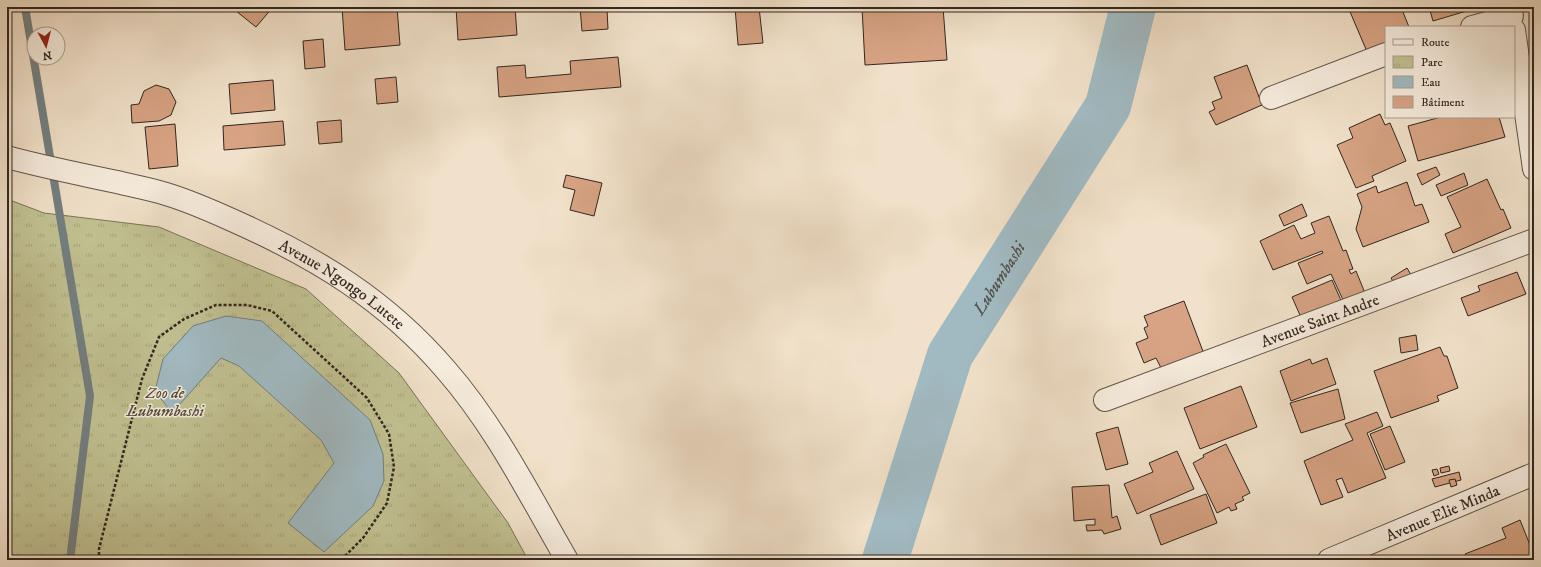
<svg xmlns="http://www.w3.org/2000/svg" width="1541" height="567" font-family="'IM FELL DW Pica',serif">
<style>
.park{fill:url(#park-tufts);stroke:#797458}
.water{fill:#a1bac2;stroke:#747f81}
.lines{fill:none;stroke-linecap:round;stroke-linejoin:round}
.stream{stroke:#747f81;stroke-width:8}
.river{stroke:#a1bac2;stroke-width:46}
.building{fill:#d7a384;stroke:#31271f}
.minor-casing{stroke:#61564a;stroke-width:24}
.tertiary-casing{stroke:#61564a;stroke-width:24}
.path{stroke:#31271f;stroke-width:2.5;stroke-dasharray:3 2;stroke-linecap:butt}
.minor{stroke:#f6ecdd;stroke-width:22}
.tertiary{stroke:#f6ecdd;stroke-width:22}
.labels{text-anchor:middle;stroke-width:3;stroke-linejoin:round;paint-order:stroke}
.street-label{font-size:16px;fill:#31271f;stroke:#f6ecdd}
.park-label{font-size:16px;font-style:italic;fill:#554e3c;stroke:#f6ecdd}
.water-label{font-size:17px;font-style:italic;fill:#535350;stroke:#f6ecdd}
</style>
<defs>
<pattern id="park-tufts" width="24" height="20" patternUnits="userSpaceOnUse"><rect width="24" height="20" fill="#c1c192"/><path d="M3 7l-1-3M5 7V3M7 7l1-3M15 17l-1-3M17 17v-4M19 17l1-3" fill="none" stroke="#a6a67d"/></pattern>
</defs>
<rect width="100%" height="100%" fill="#f1e1ca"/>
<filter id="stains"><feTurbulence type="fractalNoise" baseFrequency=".005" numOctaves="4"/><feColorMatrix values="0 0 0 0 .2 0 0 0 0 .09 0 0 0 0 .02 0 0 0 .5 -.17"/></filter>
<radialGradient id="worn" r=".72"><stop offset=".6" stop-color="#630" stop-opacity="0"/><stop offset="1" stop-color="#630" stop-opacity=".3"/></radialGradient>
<!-- park -->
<polygon class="park" points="7,199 44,213 159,227 306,289 399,373 508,523 528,560 7,560"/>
<!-- water -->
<polygon class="water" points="226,316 262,321 370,420 383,454 384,481 373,506 324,552 288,523 334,463 321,440 239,366 221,358 172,413 155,391 163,359 193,326"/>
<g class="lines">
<!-- stream -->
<polyline class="stream" points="25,7 90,396 70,560"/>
<!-- river -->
<path class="river" id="s1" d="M885,560l65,-205 158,-249 25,-99"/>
</g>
<!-- building -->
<g class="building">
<polygon points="231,7 273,7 256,27"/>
<polygon points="342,7 397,7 400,45 345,50"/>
<polygon points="456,7 515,7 517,35 458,40"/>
<polygon points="580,7 635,7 607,9 608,29 582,31"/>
<polygon points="735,7 759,7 763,43 738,45"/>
<polygon points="862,7 943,7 947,60 865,65"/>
<polygon points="1348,7 1401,7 1409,27 1386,27 1386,47 1368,54"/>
<polygon points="1429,7 1480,7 1433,21"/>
<polygon points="323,39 325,67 305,69 303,41"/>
<polygon points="618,57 621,87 499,97 497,67 525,65 526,78 571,74 570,61"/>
<polygon points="1247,65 1262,105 1216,125 1209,112 1215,109 1212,102 1222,98 1214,77"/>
<polygon points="396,77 398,102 377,104 375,79"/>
<polygon points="273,80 275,110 231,114 229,84"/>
<polygon points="156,85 169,89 176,102 171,115 159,121 132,123 131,105 139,104 144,91"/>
<polygon points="1380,114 1385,125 1390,123 1406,161 1372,176 1374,181 1356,188 1337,145 1353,138 1349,128"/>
<polygon points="1441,117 1499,117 1505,137 1418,161 1408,126"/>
<polygon points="341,120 342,142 319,144 317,122"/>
<polygon points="283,121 285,145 224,150 223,126"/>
<polygon points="175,124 178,166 149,169 145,127"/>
<polygon points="1436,167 1440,175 1422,185 1417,174"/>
<polygon points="1464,173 1468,185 1441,196 1436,185"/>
<polygon points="566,175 602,183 594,216 570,210 575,190 563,187"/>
<polygon points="1487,179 1501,210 1503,209 1511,228 1453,253 1445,234 1461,227 1447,197"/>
<polygon points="1407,182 1415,206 1422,204 1429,222 1363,247 1356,229 1362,207 1357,194 1376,186 1378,193"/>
<polygon points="1302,204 1307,216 1284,226 1279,215"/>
<polygon points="1329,216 1343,251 1346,250 1353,269 1349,270 1351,274 1356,271 1365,293 1344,302 1331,274 1307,284 1298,263 1323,253 1322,251 1273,270 1260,241 1294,225 1301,239 1315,233 1311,223"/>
<polygon points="1407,268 1413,278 1397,288 1391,278"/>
<polygon points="1517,272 1526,294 1468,316 1461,298 1480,291 1478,286"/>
<polygon points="1332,280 1343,305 1303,322 1292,297"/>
<polygon points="1184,301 1204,354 1161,368 1156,358 1144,363 1136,343 1148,338 1144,328 1148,326 1144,316"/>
<polygon points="1416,335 1418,350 1401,353 1399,338"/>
<polygon points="1440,347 1444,356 1447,356 1458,388 1437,396 1439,401 1391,418 1374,371"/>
<polygon points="1327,358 1336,384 1291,401 1280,371 1310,359 1312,364"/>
<polygon points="1241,386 1257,427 1200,449 1184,408"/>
<polygon points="1338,389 1345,419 1301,433 1290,403"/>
<polygon points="1377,412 1383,426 1367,433 1386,478 1348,493 1342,478 1336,480 1343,497 1321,505 1304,461 1353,440 1345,424"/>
<polygon points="1390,426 1405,462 1385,470 1370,434"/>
<polygon points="1118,427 1128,464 1106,470 1096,433"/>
<polygon points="1226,444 1250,493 1242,497 1244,500 1235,504 1237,509 1231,511 1229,507 1217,513 1193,463 1204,457 1203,455"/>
<polygon points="1177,451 1194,489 1137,514 1124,484 1153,472 1149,463"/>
<polygon points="1449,466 1450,471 1441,473 1440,468"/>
<polygon points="1437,469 1439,474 1434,476 1432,470"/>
<polygon points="1459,472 1461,480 1435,487 1432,479"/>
<polygon points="1455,479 1457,485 1451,487 1449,480"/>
<polygon points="1109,485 1112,518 1117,516 1121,529 1104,534 1102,530 1087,531 1086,525 1095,525 1095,519 1074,521 1072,487"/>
<polygon points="1206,494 1217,523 1161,545 1150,515"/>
<polygon points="1520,520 1530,545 1534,543 1534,560 1469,560 1465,554 1506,538 1502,528"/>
</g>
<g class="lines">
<!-- minor casing -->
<g class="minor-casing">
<g id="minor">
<polyline points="1472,27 1512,16"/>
<polyline points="1514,30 1534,169"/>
<polyline points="1271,98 1386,54"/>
<path id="s2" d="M1105,400l429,-160"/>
<path id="s3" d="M1329,560l205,-86"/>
</g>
</g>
<!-- tertiary casing -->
<g class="tertiary-casing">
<g id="tertiary">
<path id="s4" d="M7,157c36,10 73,17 110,25 16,4 33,7 49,12 23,7 46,17 68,27 83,37 152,79 212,149 49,56 84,126 121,190"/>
</g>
</g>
<!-- path -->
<polyline class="path" points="99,560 99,549 142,379 159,337 184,319 216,305 247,305 272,311 367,398 389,434 394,467 387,503 363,538 341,560"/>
<!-- minor -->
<use href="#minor" class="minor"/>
<!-- tertiary -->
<use href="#tertiary" class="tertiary"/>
</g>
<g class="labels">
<!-- street labels -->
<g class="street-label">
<text dy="6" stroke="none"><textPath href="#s4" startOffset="362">Avenue Ngongo Lutete</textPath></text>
<text dy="6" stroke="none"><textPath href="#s2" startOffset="229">Avenue Saint Andre</textPath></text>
<text dy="6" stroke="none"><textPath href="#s3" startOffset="123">Avenue Elie Minda</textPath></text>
</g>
<!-- park labels -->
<g class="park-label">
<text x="165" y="398">Zoo de<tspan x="165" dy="18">Lubumbashi</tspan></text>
</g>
<!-- water labels -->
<g class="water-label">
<text dy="6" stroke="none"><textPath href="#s1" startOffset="306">Lubumbashi</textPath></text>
</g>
</g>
<!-- margin -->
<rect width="1541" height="567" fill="none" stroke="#f1e1ca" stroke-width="24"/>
<rect x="8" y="8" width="1525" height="551" fill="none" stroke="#31271f" stroke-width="2"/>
<rect x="12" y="12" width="1517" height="543" fill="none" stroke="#31271f"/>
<!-- legend -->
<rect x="1385" y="26" width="130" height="92" fill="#f6ecdd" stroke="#a79d91"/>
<rect x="1393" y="39" width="20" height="6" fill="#f6ecdd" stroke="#a79d91"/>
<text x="1421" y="46" font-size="12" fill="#31271f">Route</text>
<rect x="1393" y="56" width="20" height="12" fill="url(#park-tufts)" stroke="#a79d91"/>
<text x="1421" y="66" font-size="12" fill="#31271f">Parc</text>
<rect x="1393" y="76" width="20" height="12" fill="#a1bac2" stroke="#a79d91"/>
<text x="1421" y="86" font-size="12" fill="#31271f">Eau</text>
<rect x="1393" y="96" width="20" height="12" fill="#d7a384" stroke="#a79d91"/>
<text x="1421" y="106" font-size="12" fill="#31271f">Bâtiment</text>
<!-- north arrow -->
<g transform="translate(46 46) rotate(173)"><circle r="19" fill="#f6ecdd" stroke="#a79d91"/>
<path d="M0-3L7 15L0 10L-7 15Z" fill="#8f2418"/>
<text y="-6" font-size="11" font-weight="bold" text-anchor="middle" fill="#31271f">N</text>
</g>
<rect width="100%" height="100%" filter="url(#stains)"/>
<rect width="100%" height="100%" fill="url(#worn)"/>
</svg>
